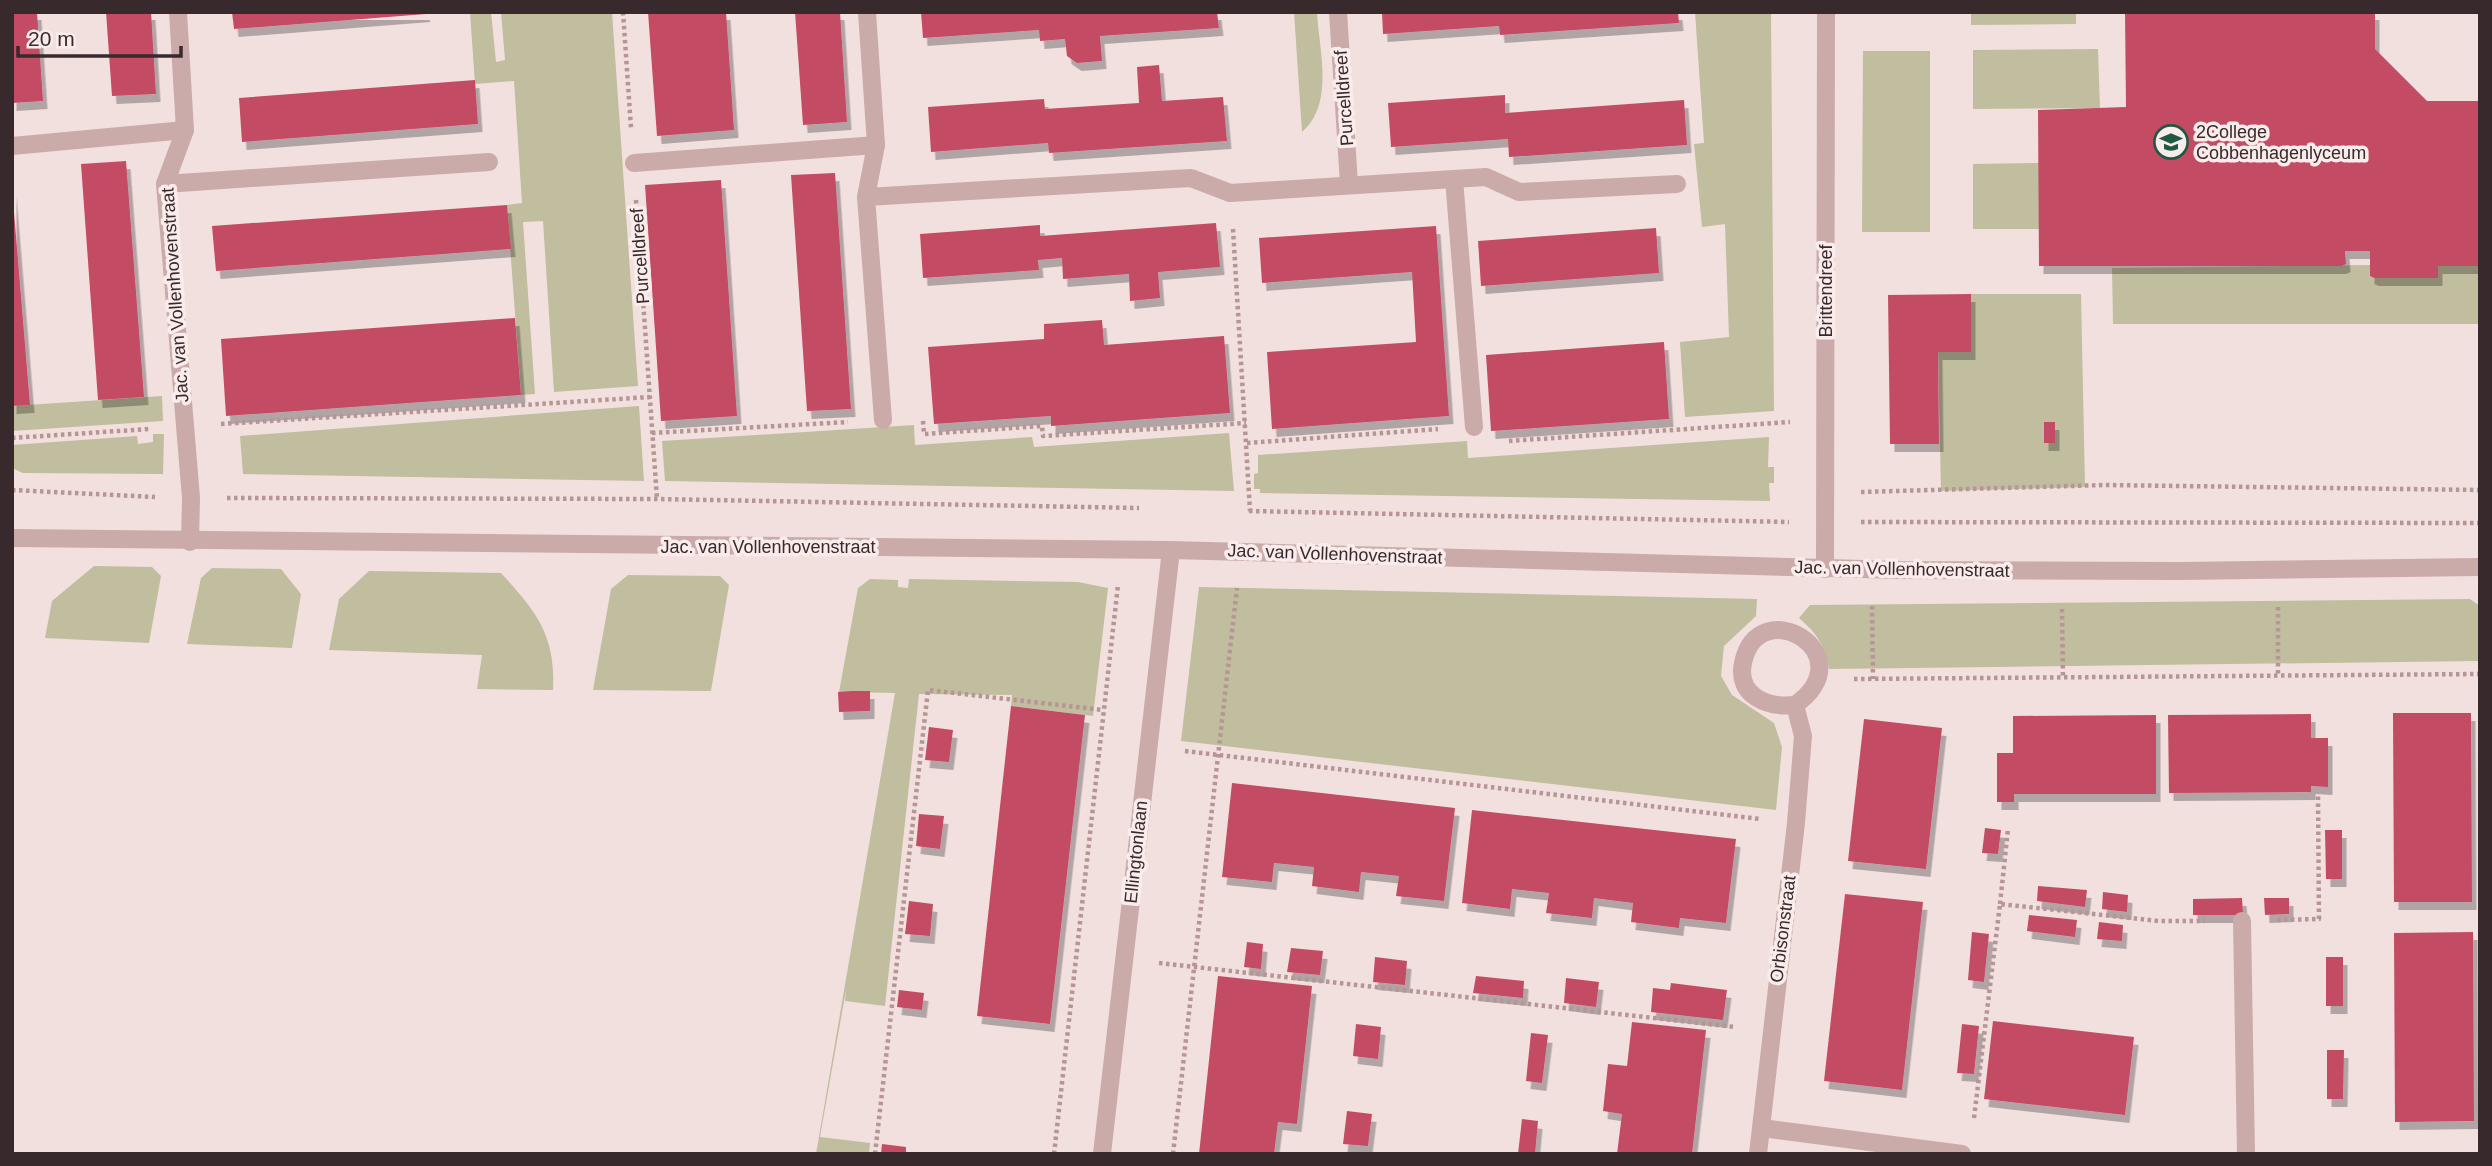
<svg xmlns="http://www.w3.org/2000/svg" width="2492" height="1166" font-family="Arial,sans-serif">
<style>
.green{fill:#c1bd9f}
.building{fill:#c34c64;filter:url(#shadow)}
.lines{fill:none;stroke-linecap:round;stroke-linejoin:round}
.path{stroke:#b69595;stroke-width:4.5;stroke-dasharray:3.5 3.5;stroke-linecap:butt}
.service{stroke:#caabaa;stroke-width:18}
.minor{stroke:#caabaa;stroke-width:18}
.labels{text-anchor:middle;stroke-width:7;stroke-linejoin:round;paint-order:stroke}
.street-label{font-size:18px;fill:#382a2c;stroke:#faeceb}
.poi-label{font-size:18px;fill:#382a2c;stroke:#faeceb;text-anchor:start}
</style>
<defs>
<filter id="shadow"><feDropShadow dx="4.5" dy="8" stdDeviation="0" flood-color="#0004"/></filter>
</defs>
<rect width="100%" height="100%" fill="#f2e0df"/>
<!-- green -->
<g class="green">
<polygon points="470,12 491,12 496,62 505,60 501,12 612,12 638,386 554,392 543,221 523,222 535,394 521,395 507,205 522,203 514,81 475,84"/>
<path d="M1294,12h23c2,39 18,92 -15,120z"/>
<polygon points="1695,12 1771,12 1774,411 1685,417 1680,342 1729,337 1725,224 1702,227 1694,144 1704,143"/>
<polygon points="1971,12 2076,12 2076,24 1971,25"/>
<polygon points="2098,49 2100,108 1973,109 1973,50"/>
<polygon points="1863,51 1930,51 1930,232 1862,232"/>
<polygon points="2039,163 2040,229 1973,229 1973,164"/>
<polygon points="2370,265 2370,276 2374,278 2438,278 2438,266 2480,266 2480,324 2113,324 2112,268"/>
<polygon points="1971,294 2081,294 2085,487 1941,491 1938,352 1971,351"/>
<polygon points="162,396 163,421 12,431 12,406"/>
<polygon points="639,406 644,481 243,474 240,436"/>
<polygon points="914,425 915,445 1032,437 1034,447 1229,433 1234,491 665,481 662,441"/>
<polygon points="153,434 164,434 163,474 23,473 12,468 12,445 137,436 138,444 153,442"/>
<polygon points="1769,437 1768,467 1774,467 1774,483 1769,483 1770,501 1260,493 1260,489 1254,489 1254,474 1258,473 1258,455 1467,441 1468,458"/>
<polygon points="94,566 152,567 161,576 149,643 45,638 52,601"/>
<polygon points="212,568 281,569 301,594 292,648 187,644 201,578"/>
<path d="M369,571l132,2c35,38 55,62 52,117l-76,-1 5,-34 -153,-5 10,-51z"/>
<polygon points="628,575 720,576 729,585 711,691 593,690 611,589"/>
<polygon points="870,579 898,580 898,587 908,588 909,579 1078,582 1108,588 1093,716 1011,706 1012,695 919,694 885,1006 845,1001 846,990 820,1137 870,1143 869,1154 816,1154 895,693 839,692 858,588"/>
<polygon points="1199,587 1757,599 1756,616 1724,646 1721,676 1732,695 1774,723 1782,747 1776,810 1181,741"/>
<path d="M2470,599l10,7v55l-651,8c-4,-24 -12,-35 -30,-51l11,-13z"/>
</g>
<!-- building -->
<g class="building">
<polygon points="12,12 37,12 43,101 12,103"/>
<polygon points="106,12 151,12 156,94 112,96"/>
<polygon points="232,12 425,12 426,14 234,29"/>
<polygon points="648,12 726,12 734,130 657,136"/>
<polygon points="795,12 840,12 847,122 803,125"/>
<polygon points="921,12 1217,12 1219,28 1100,36 1102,61 1077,63 1067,56 1065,39 1040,41 1039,30 923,38"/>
<polygon points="1382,12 1678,12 1679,23 1500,35 1499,26 1383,34"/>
<polygon points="2125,12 2375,12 2375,49 2427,101 2480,101 2480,266 2438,266 2438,278 2374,278 2370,276 2370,251 2345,251 2346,264 2342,266 2039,266 2038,110 2126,107"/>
<polygon points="1159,65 1162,101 1223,97 1227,141 1049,153 1048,143 931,152 928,107 1044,99 1045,109 1139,103 1137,67"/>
<polygon points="475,80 478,124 242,142 239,98"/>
<polygon points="1505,95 1505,113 1684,100 1687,145 1509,157 1508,139 1391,147 1388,103"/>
<polygon points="126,161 144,397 98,400 81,164"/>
<polygon points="835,173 851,409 807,411 791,175"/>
<polygon points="721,180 737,416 661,421 645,185"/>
<polygon points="12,188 30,405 12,406"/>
<polygon points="507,205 511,249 216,271 212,226"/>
<polygon points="1216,223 1220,267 1158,272 1160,298 1130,301 1129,274 1063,279 1062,258 1038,260 1039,270 923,278 920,234 1040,225 1040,236"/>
<polygon points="1436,226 1449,416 1272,429 1267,352 1416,342 1412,272 1262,283 1259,238"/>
<polygon points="1656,228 1659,273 1481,286 1478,241"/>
<polygon points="1971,294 1971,352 1938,352 1939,444 1890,444 1888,295"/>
<polygon points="515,318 521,395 226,416 221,339"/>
<polygon points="1102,320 1104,345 1224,336 1230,413 1051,426 1051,416 934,424 928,347 1044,339 1044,324"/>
<polygon points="1664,342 1669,419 1491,431 1486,355"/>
<rect x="2044" y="422" width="11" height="21"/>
<polygon points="852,691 870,691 870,711 839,712 838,692"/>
<polygon points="1011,706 1085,715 1050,1024 977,1016"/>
<polygon points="2393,713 2471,713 2472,902 2394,902"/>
<polygon points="2311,714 2311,738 2328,738 2328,787 2311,786 2311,792 2169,793 2168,715"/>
<polygon points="2156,715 2156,794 2014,794 2014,802 1997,802 1997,753 2013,753 2013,716"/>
<polygon points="1864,719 1942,728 1926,869 1848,861"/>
<polygon points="929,727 953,730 949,762 925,760"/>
<polygon points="1232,783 1455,808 1444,901 1396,896 1399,876 1361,872 1359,892 1312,886 1314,867 1274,863 1272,882 1222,877"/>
<polygon points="1472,810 1736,839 1726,923 1680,918 1679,928 1631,922 1633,903 1594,898 1592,918 1546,913 1549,893 1512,889 1510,909 1462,903"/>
<polygon points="919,814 944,816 940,849 916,846"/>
<polygon points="1985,828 2001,830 1998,854 1982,853"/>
<polygon points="2325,830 2342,830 2342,879 2326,879"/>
<polygon points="2038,886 2087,890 2085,907 2037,901"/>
<polygon points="2103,892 2128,895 2127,912 2102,909"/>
<polygon points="1845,894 1923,902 1902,1090 1824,1081"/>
<polygon points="2242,898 2243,915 2193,915 2193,899"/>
<polygon points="2264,898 2289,898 2289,914 2265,915"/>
<polygon points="909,901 933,904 930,936 905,934"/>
<polygon points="2029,915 2077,920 2075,937 2027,931"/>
<polygon points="2099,922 2123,925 2122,941 2097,939"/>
<polygon points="1972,932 1989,934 1984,982 1968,980"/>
<polygon points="2473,932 2474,1121 2395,1122 2394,933"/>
<polygon points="1247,942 1263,944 1261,969 1244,967"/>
<polygon points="1291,948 1323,951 1320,975 1287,972"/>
<polygon points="1375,957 1407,961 1405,985 1373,982"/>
<rect x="2326" y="957" width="17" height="49"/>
<polygon points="1218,976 1312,986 1297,1124 1278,1122 1274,1154 1199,1154"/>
<polygon points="1476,976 1524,981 1523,998 1473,993"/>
<polygon points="1566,978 1599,982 1596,1007 1564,1003"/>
<polygon points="1671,983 1727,990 1723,1020 1651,1012 1653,988 1670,990"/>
<polygon points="899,990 924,993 922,1010 897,1007"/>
<polygon points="1993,1021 2134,1037 2125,1115 1984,1099"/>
<polygon points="1632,1022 1706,1030 1692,1154 1617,1154 1622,1114 1603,1111 1608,1064 1627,1066"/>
<polygon points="1356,1024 1381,1027 1378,1059 1353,1056"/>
<polygon points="1962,1024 1979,1026 1974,1074 1957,1073"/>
<polygon points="1531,1033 1548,1035 1542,1083 1526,1081"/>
<polygon points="2327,1050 2344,1050 2343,1099 2327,1099"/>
<polygon points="1347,1111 1372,1114 1368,1146 1343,1144"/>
<polygon points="1522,1119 1538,1121 1535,1154 1518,1154"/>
<polygon points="882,1144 906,1147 906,1154 881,1154"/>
</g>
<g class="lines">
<!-- path -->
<g class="path">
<polyline points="623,12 631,128"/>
<polyline points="636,200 657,499"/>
<polyline points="1233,229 1250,511"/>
<polyline points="923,421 924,434 1042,426 1043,436 1246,423"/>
<polyline points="221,424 650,397"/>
<polyline points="652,433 848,422"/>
<polyline points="12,438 149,429"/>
<polyline points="1509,441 1790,422"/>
<polyline points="1247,443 1438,429"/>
<polyline points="12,490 155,497"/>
<polyline points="1861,492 2105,485 2480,490"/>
<polyline points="227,498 657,499 1139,508"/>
<polyline points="1249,511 1789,522"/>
<polyline points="1861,522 2480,523"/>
<polyline points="1872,606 1873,679"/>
<polyline points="2278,607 2278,676"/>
<polyline points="2062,609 2063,678"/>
<polyline points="1854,679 2480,674"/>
<polyline points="1185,751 1760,819"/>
<polyline points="2000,904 2008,829"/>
<polyline points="2277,920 2319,919 2318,794"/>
<polyline points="1159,963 1735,1027"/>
<polyline points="1974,1118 2000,904 2159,921 2205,921"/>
<polyline points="875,1154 928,690 1103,710"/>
<polyline points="1054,1154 1118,585"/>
<polyline points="1173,1154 1237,588"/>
</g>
<!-- service -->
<g class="service">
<polyline points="867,12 876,145 866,197 883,420"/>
<polyline points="12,146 185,130"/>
<polyline points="634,163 876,145"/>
<polyline points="1454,179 1474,427"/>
<polyline points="165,184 489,162"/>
<polyline points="866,197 1191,178 1230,193 1486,177 1519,192 1677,184"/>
<polyline points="2242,921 2246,1154"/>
</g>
<!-- minor -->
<g class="minor">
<polyline points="178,12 185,130 165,184 191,498 190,542"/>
<polyline points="1338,12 1349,184"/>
<polyline points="12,538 1171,550 1901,570 2181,571 2480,567"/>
<polyline points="1825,569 1826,12"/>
<polyline points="1762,1128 1962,1154"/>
<polyline points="1102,1154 1171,550"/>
<path d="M1758,1154l38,-331 7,-87 -8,-31c72,-51 -37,-115 -52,-42 -7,33 25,45 52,42"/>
</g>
</g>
<!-- icons -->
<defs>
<g id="school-ring" transform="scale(1.75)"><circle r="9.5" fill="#faeceb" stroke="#205943" stroke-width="1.5"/><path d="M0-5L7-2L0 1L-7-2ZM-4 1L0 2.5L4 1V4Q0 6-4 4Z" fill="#205943"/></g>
</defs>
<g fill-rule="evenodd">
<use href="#school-ring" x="2171" y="142"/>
</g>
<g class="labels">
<!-- street labels -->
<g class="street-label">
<text transform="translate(1344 98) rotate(-94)" y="6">Purcelldreef</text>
<text transform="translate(640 256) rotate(-94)" y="6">Purcelldreef</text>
<text transform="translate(1826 291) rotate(-90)" y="6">Brittendreef</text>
<text transform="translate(175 295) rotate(-94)" y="6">Jac. van Vollenhovenstraat</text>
<text x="768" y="553">Jac. van Vollenhovenstraat</text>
<text transform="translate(1335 554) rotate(2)" y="6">Jac. van Vollenhovenstraat</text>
<text transform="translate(1902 569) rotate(1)" y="6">Jac. van Vollenhovenstraat</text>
<text transform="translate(1136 852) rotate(-84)" y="6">Ellingtonlaan</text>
<text transform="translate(1783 929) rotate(-83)" y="6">Orbisonstraat</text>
</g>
<!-- poi labels -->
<g class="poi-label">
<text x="2196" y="138">2College<tspan x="2196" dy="21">Cobbenhagenlyceum</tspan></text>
</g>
</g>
<!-- border -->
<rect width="2492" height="1166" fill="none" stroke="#382a2c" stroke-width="28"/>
<!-- scale -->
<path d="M18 46v10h163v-10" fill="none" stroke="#382a2c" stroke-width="3.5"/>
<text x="28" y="46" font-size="21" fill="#382a2c" stroke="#faeceb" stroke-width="5" paint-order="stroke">20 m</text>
</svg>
